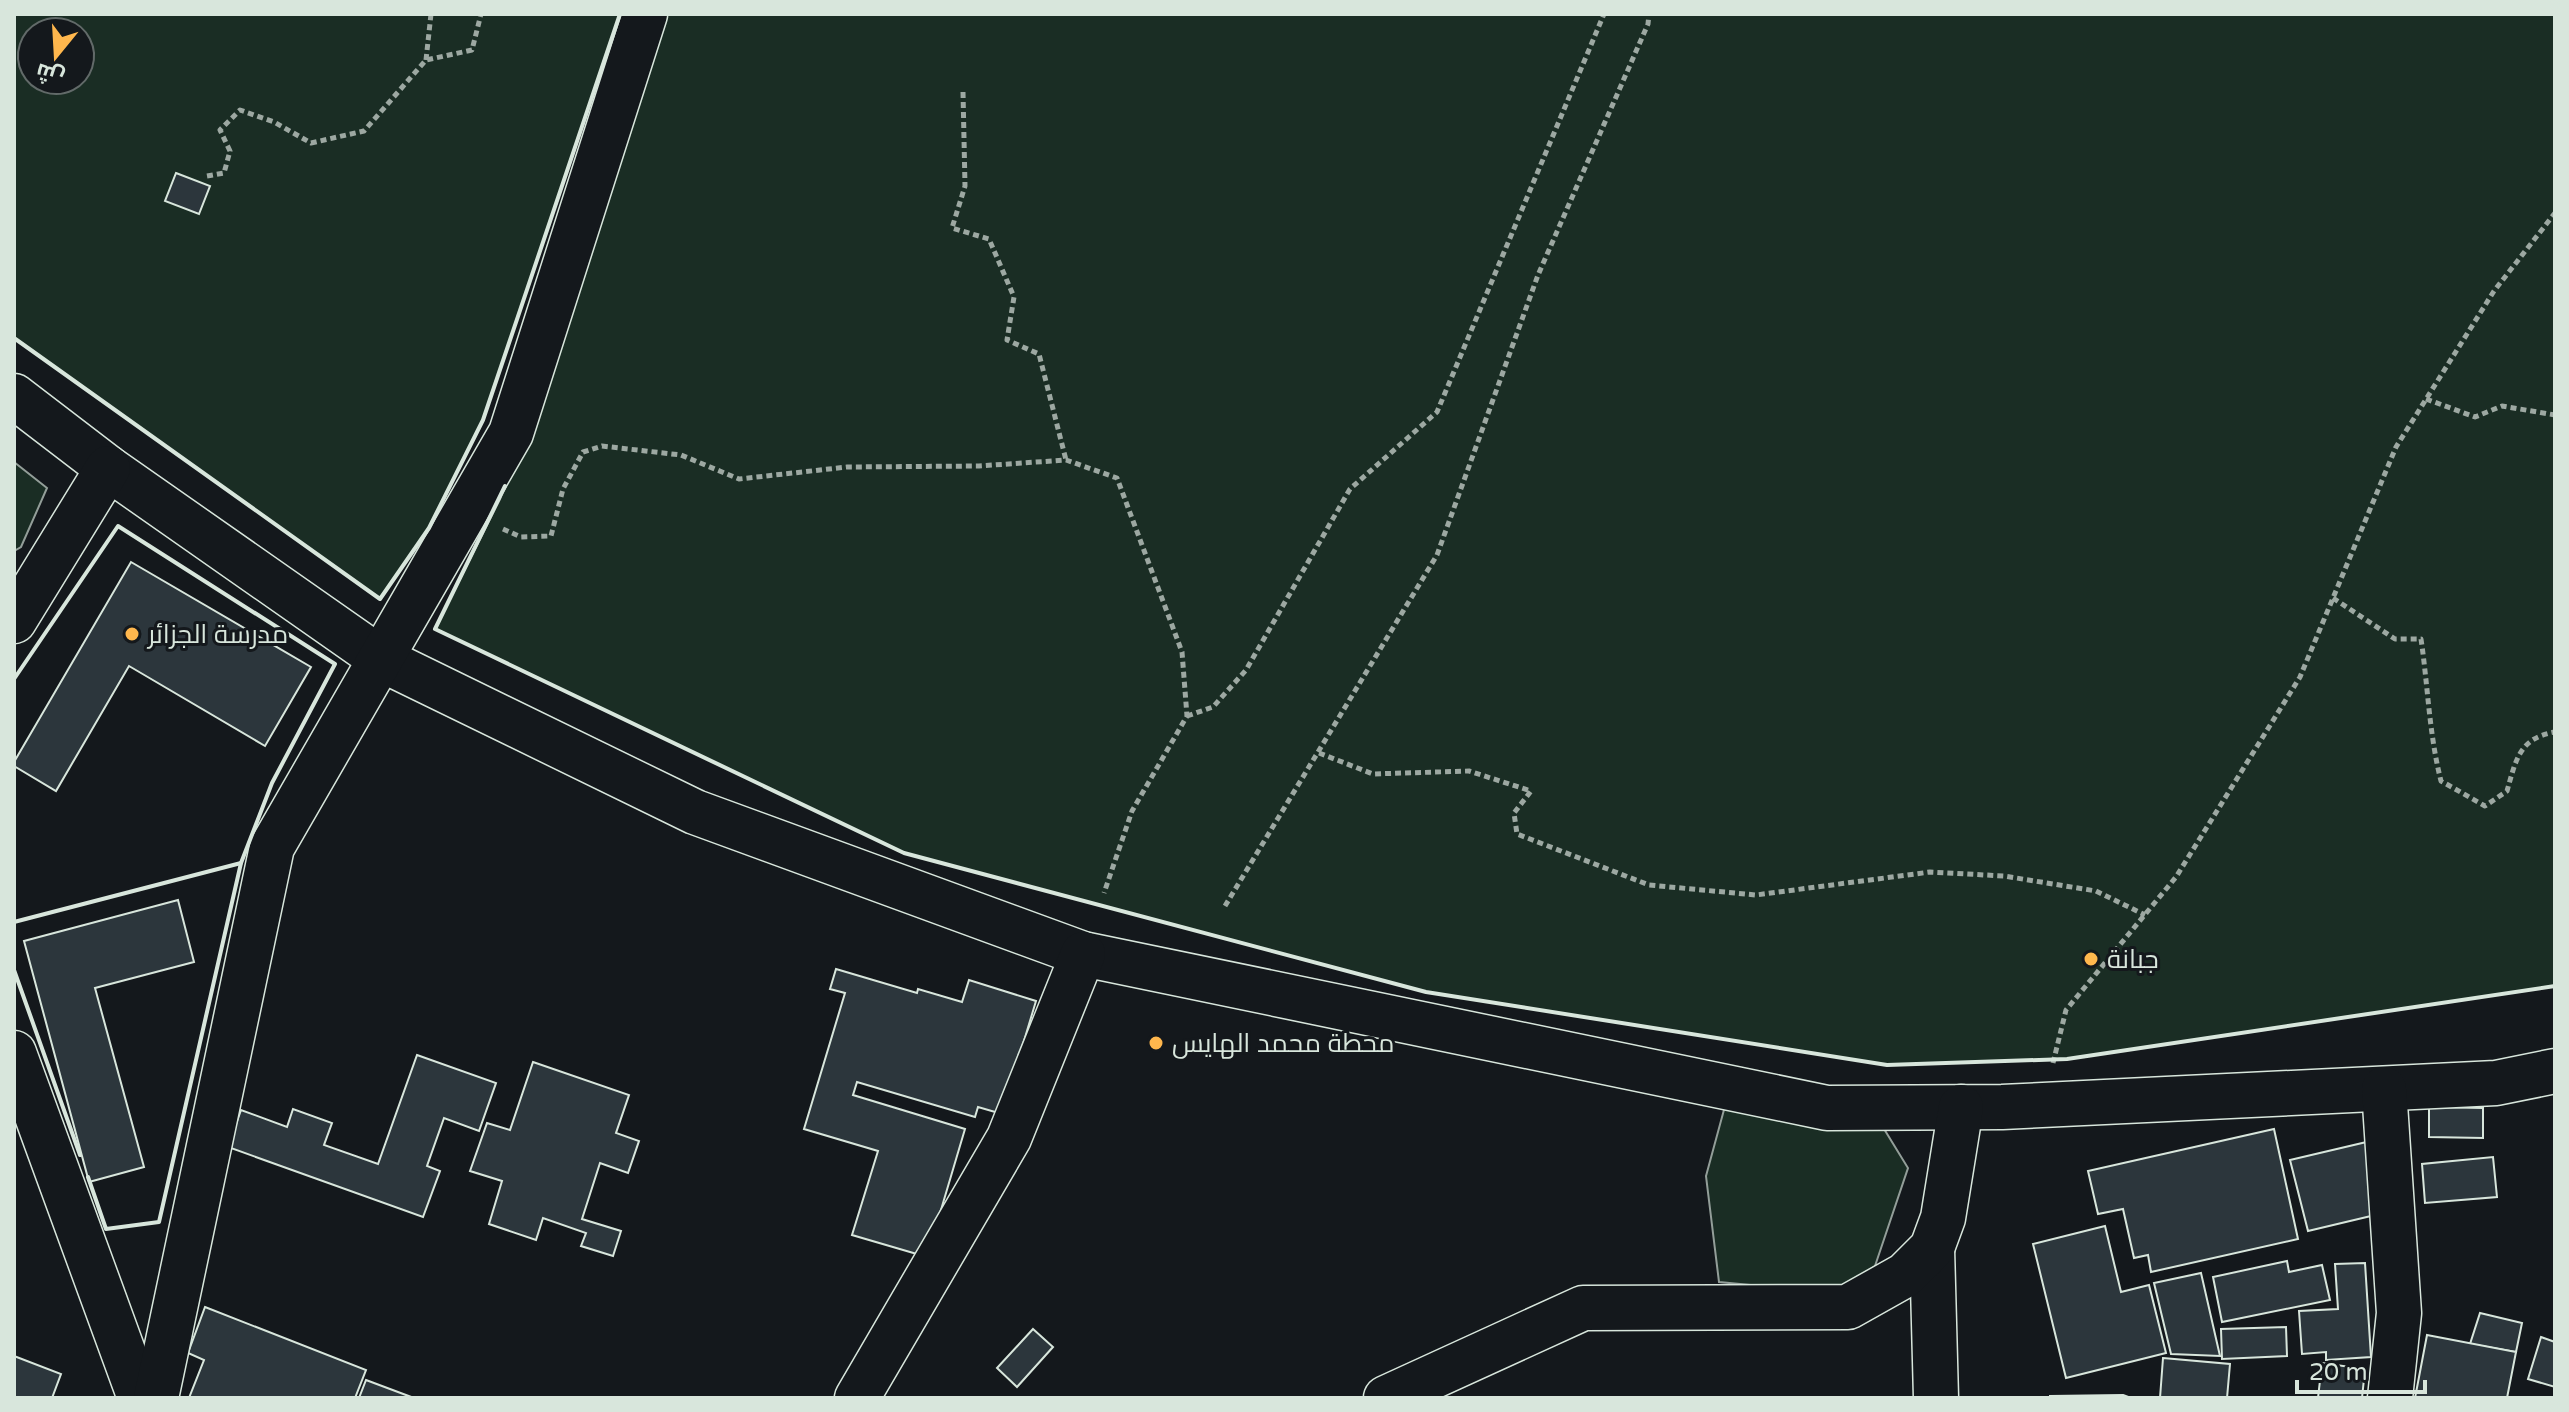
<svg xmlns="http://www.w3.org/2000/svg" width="2569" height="1412" font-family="'Varela Round',Cairo,sans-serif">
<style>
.green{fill:#1a2d24;stroke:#939e99;stroke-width:2;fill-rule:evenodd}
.building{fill:#2c363c;stroke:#d8e6dc;stroke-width:2}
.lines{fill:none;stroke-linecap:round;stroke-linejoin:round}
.minor-casing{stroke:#d8e6dc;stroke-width:47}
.path{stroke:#9da8a2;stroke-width:5;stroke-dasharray:6 4;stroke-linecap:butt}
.minor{stroke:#14181c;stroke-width:44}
.wall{stroke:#d8e6dc;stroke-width:4}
.poi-dot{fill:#ffb74d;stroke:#14181c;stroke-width:3}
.labels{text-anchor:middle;stroke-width:6;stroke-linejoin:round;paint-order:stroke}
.poi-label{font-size:26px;fill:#d8e6dc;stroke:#14181c;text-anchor:start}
</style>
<rect width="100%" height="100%" fill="#14181c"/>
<!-- green -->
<g class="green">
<path d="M14,14h606l-137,406 -54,108 -49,71 -366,-261zM32,32h48v48h-48z"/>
<polygon points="667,14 2555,14 2555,986 2067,1059 1887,1065 1426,992 904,853 435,629 500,499 577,285"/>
<polygon points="14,462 47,488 21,547 14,551"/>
<polygon points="1725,1106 1881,1124 1908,1168 1875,1266 1838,1293 1719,1282 1706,1176"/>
</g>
<!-- building -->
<g class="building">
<polygon points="176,173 210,186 199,214 165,201"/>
<polygon points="131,562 311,667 265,746 129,666 56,791 14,766 14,762"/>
<polygon points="178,900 194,962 95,988 144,1167 89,1182 24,941"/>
<polygon points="836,969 917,993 918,989 962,1002 969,980 1036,1001 1002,1114 978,1107 975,1117 857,1082 853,1095 965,1129 927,1257 852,1235 878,1151 804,1129 845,993 830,989"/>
<polygon points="417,1055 496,1083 479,1131 444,1118 427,1166 440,1171 423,1217 228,1147 241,1110 287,1127 293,1109 332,1123 324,1145 378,1164"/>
<polygon points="533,1062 629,1095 616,1133 639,1141 628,1173 600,1163 582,1219 621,1231 613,1256 581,1246 586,1233 543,1218 536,1240 489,1224 502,1181 470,1171 487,1123 510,1130"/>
<polygon points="2429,1107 2483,1108 2483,1138 2429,1137"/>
<polygon points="2274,1129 2298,1239 2151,1272 2148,1255 2134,1258 2123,1209 2098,1214 2088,1171"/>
<polygon points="2375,1140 2392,1211 2308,1231 2290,1160"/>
<polygon points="2493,1157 2497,1197 2425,1203 2422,1164"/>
<polygon points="2105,1226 2121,1292 2149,1285 2166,1353 2066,1378 2033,1244"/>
<polygon points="2287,1261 2289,1272 2322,1265 2330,1300 2222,1322 2213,1277"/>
<polygon points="2365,1263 2371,1357 2326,1360 2326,1352 2302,1354 2299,1311 2338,1309 2335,1264"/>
<polygon points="2201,1273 2220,1356 2171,1354 2154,1283"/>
<polygon points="205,1307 366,1370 355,1398 189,1398 204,1360 188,1353"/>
<polygon points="2480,1313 2522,1323 2516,1352 2470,1344"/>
<polygon points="2286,1327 2287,1356 2222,1359 2221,1329"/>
<polygon points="1033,1329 1053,1347 1017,1387 997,1368"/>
<polygon points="2427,1335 2516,1352 2507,1398 2415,1398"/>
<polygon points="2541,1337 2555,1342 2555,1387 2528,1379"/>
<polygon points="14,1356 61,1374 52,1398 14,1398"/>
<polygon points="2163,1358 2230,1364 2227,1398 2160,1398"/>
<polygon points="2322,1363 2365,1369 2362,1398 2318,1398"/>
<polygon points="366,1380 414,1398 359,1398"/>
<polygon points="2123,1395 2131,1398 2050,1398 2050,1396"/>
</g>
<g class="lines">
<!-- minor casing -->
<g class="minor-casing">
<g id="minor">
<polyline points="14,396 108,468 381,659 695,812 1083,954 1827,1108 2002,1107 2496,1083 2555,1071"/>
<polyline points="14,621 108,468"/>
<polyline points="14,1053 140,1398"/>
<polyline points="2384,1089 2399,1313 2390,1398"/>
<polyline points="1932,1248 1936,1398"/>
<polyline points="156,1398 272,847 511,433 645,14"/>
<polyline points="857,1398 1009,1138 1083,954"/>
<polyline points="1386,1398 1583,1308 1848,1307 1905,1275 1932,1248 1943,1218 1961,1107"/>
</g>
</g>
<!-- path -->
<g class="path">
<polyline points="426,60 431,14"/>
<polyline points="963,92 965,186 952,228 989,239 1014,297 1007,340 1039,354 1066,460"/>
<polyline points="207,176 224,173 230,151 220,130 240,110 274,122 311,143 364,131 426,60 472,50 481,14"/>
<polyline points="2426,399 2475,417 2502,406 2555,415"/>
<polyline points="503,529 521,537 551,536 563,489 583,452 602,446 681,455 739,479 847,467 979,466 1066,460 1117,478 1182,652 1187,716 1132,811 1104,893"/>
<path d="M2333,598l62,41h26c7,47 8,95 20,142l44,25 22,-15c9,-31 12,-53 48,-59"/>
<polyline points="1187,716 1213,707 1246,670 1350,489 1437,412 1604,14"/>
<polyline points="1319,753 1373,774 1469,771 1531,791 1514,813 1517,834 1649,885 1756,895 1930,872 2004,876 2096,891 2145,915"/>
<polyline points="1225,906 1437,555 1538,275 1648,24 1649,14"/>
<polyline points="2053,1063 2066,1010 2176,877 2300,677 2396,447 2494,291 2555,213"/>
</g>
<!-- minor -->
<use href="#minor" class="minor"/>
<!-- wall -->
<g class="wall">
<polyline points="14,338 380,599 429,528 483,420 620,14"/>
<polyline points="505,486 435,629 904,853 1426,992 1887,1065 2067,1059 2555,986"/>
<polyline points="14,679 118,526 335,664 272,783 241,863 159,1222 106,1229 88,1177"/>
<polyline points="14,922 241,863"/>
<polyline points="14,970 80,1155"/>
</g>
</g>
<!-- markers -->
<g class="poi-dot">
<circle cx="132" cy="634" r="8"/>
<circle cx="2091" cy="959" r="8"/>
<circle cx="1156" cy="1043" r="8"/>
</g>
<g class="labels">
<!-- poi labels -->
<g class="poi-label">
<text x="148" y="643">مدرسة الجزائر</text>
<text x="2107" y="968">جبانة</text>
<text x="1172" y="1052">محطة محمد الهايس</text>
</g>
</g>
<!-- border -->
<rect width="2569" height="1412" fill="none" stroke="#d8e6dc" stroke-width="32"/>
<!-- north arrow -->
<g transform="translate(56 56) rotate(198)"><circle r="38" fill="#14181c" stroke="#626a69" stroke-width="2"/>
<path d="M0-6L14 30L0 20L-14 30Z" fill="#ffb74d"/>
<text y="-12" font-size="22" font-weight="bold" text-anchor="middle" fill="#d8e6dc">ش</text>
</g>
<!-- scale -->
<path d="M2297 1380v12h128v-12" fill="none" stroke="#d8e6dc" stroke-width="4"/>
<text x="2309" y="1380" font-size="24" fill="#d8e6dc" stroke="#14181c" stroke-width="6" paint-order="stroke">20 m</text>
</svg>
